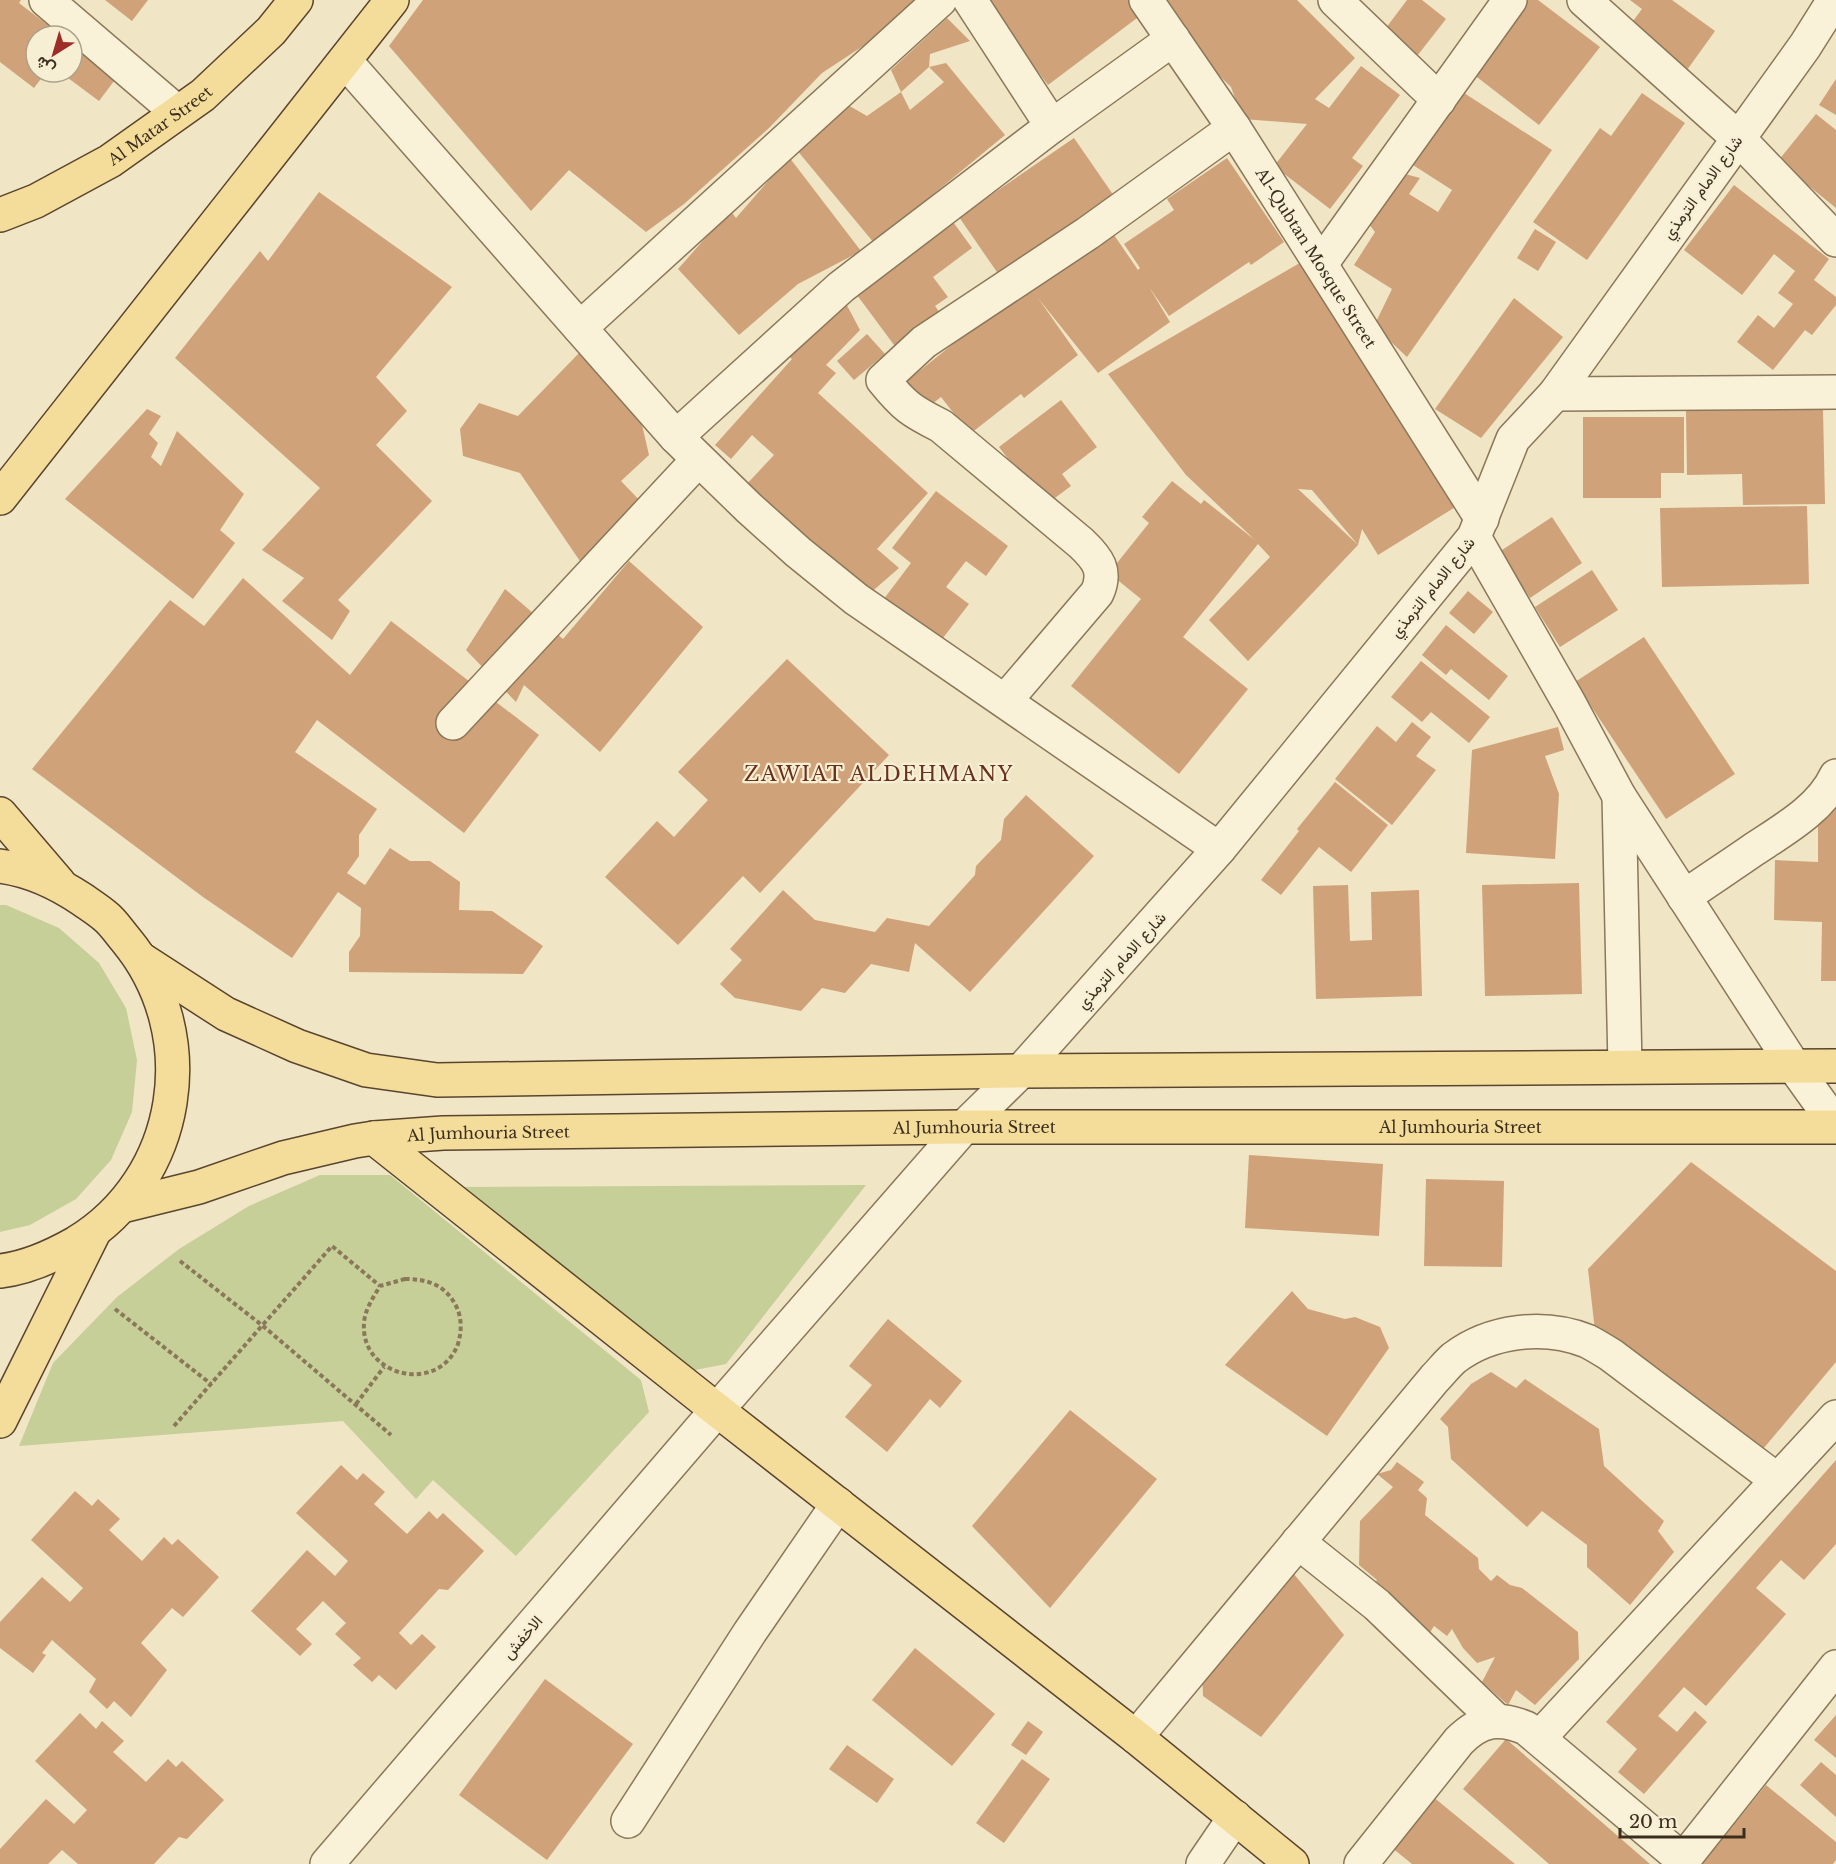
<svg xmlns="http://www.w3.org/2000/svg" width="1836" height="1864" font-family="'Libre Baskerville',Vazirmatn,serif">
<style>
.green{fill:#c5cf97}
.building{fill:#cfa279;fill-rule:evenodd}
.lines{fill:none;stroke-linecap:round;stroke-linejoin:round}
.minor-casing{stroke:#8b775a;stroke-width:36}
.major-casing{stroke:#59452e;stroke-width:36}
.path{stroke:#8b775a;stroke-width:4;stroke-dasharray:4.5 3;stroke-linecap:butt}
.minor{stroke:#faf2d8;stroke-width:33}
.major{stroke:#f4dd9b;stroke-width:33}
.labels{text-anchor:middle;stroke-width:4.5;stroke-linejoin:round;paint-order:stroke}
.street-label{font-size:16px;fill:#3b2e1e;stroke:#f7efd4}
.quarter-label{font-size:20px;letter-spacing:1.5px;fill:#69301c;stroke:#f7efd4}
</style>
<rect width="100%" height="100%" fill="#f0e5c4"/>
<!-- green -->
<g class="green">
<polygon points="0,905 6,905 59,928 99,963 126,1008 137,1060 132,1112 111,1160 76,1199 30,1225 0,1232"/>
<polygon points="320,1175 390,1175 641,1380 649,1412 516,1556 433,1480 416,1499 343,1421 19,1446 53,1363 117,1297 179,1249 249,1206"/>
<polygon points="866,1185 726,1364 695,1370 674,1366 451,1187"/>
</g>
<!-- building -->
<g class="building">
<polygon points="0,0 21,0 19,3 62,36 36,36 36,72 46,72 34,88 0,62"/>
<polygon points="105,0 148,0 132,21"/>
<polygon points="423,0 933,0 822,73 769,128 684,204 646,232 569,170 531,211 389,46"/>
<polygon points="984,0 1135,0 1145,12 1048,85"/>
<polygon points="1152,0 1297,0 1355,58 1315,99 1329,108 1361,66 1400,95 1352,158 1363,166 1330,209 1274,166 1307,124 1243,119 1231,87 1177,35"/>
<polygon points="1407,0 1422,0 1446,19 1410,65 1377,40"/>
<polygon points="1514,0 1538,0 1600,47 1539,125 1473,74"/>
<polygon points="1630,0 1672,0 1715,31 1687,70 1627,29 1642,9"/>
<polygon points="947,18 970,41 930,54 929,67 901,92 891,70"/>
<polygon points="72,43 117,77 99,101 60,72 72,72"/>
<polygon points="946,63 1005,135 874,243 796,149 846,104 867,116 901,92 910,110 944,82 929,67"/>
<polygon points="1836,79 1836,115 1819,105"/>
<polygon points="1461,91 1552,150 1407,357 1374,326 1392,289 1354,265 1375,232 1369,224 1405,174 1420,178 1409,194 1438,212 1452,190 1413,165"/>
<polygon points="1642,93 1685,123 1587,260 1533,222 1600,128 1611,136"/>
<polygon points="1816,114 1836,130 1836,208 1778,161"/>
<polygon points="1074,138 1114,196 999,275 959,217"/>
<polygon points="789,157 861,251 798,284 739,335 678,269 730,210 736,218"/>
<polygon points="1227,158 1284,242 1251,265 1249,262 1169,316 1149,287 1170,322 1098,373 1038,298 1078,355 1024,398 1021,394 970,434 941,397 923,411 902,385 1024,287 1112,232 1138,270 1140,268 1124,244 1174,210 1167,199"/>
<polygon points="1734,185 1829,259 1814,280 1836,297 1836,305 1812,335 1805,330 1773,370 1737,342 1758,315 1774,328 1793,304 1778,293 1795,271 1774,254 1742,295 1684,250"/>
<polygon points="319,192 452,287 376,377 407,411 376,445 432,501 338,600 350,611 332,640 282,601 304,578 262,550 320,488 175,358 260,251 268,261"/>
<polygon points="948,215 972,248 933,277 948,297 935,306 945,320 900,353 857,295 900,264 893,255"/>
<polygon points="1535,229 1556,242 1538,271 1517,258"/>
<path d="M1310,257l155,244 -87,54 -16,-26 -4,16 -110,116 -39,-41 61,-63 -12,-13 -75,93 65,52 -69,85 -108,-88 70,-87 -32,-26 40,-50 -7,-6 30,-36 29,23 3,-4 51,40 -69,-65 -78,-101zM1298,489l14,1 46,55z"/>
<polygon points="842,296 860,330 826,365 836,373 818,393 928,493 877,549 899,568 868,595 745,486 774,455 752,435 731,459 715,445 792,359 783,350"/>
<polygon points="1514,298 1563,337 1481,438 1435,409"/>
<polygon points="867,334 885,354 854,380 837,361"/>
<polygon points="580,352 639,412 649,455 621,481 645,506 584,567 520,473 463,456 460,429 479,403 518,416"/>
<polygon points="1061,400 1097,447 1062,474 1071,486 1044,506 999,447"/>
<polygon points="147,409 161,416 149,434 158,443 151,457 161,466 177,431 244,494 220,530 235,543 193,599 65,499"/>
<polygon points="1823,409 1825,504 1743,505 1742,474 1687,475 1686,411"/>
<polygon points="1583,417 1684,417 1684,473 1661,473 1661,498 1583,498"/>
<polygon points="936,491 1008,546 986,576 966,561 946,587 969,604 936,647 880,604 911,563 892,548"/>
<polygon points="1807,506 1809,584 1662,587 1660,508"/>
<polygon points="1552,517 1582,563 1530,598 1499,552"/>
<polygon points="629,561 703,627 600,752 524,685 516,702 466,650 505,589 563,639"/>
<polygon points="1592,570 1618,610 1560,647 1535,607"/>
<polygon points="243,578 350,675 391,621 539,735 464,833 317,720 295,752 377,809 359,835 359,856 347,873 365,885 390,848 410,861 430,861 460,882 459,910 492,911 543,946 523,974 349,972 349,952 360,936 361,908 338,892 292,958 203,897 32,769 170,600 204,626"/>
<polygon points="1468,591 1493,612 1474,634 1449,613"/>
<polygon points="1446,625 1508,676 1489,700 1451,669 1446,675 1422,655"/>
<polygon points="1644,637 1735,774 1666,819 1575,682"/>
<polygon points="787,659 889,755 760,893 743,876 678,945 605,877 657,821 674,837 708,800 678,772"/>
<polygon points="1421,661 1490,717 1469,743 1431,712 1422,722 1391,697"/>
<polygon points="1412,722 1431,737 1416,756 1436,770 1392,825 1335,779 1377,726 1396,742"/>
<polygon points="1558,727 1564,750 1545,756 1559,794 1555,859 1466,853 1472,750"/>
<polygon points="1335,782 1388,825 1351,872 1319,847 1281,895 1261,880 1299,831 1297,829"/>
<polygon points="1026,795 1094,856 970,992 915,943 909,972 871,964 845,993 822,988 801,1011 735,998 720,984 742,960 730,949 783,890 815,920 875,932 887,918 929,926 975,875 976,866 1001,840 1004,819"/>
<polygon points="1818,802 1836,803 1836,981 1821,981 1822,922 1774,920 1775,860 1818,862"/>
<polygon points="1579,883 1582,994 1485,996 1482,885"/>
<polygon points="1348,885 1350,941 1372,940 1371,892 1419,890 1422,996 1316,999 1313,886"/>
<polygon points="1249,1155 1383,1164 1379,1236 1245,1228"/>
<polygon points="1691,1162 1836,1271 1836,1362 1758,1455 1595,1331 1588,1269"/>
<polygon points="1426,1179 1504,1181 1502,1267 1424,1266"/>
<polygon points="1292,1291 1308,1309 1345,1319 1355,1317 1380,1327 1389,1348 1327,1436 1225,1365"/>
<polygon points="888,1319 962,1381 940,1408 930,1399 887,1452 845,1417 872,1385 849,1366"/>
<polygon points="1491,1372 1516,1388 1525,1379 1599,1429 1604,1466 1664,1521 1658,1531 1674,1552 1630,1605 1587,1567 1587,1545 1542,1511 1527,1527 1451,1459 1448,1427 1440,1419 1471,1384"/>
<polygon points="1070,1410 1157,1479 1050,1608 972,1526"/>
<polygon points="1836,1460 1836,1544 1804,1580 1781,1560 1756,1588 1786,1614 1706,1706 1684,1687 1658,1716 1677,1732 1695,1711 1707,1722 1644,1794 1618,1772 1637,1749 1606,1722"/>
<polygon points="1397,1462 1424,1482 1418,1490 1427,1498 1425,1515 1478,1558 1479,1569 1491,1581 1497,1575 1510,1585 1522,1588 1578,1632 1579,1659 1535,1705 1516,1690 1508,1705 1482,1682 1495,1657 1477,1663 1463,1648 1452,1629 1447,1636 1434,1626 1426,1639 1369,1591 1377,1580 1359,1565 1360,1521 1393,1487 1377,1474 1391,1470"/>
<polygon points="341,1465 357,1480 363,1473 385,1492 374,1504 407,1534 429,1511 437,1519 443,1513 484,1551 448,1590 439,1589 399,1633 411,1645 422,1634 436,1647 396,1690 379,1675 372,1682 353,1665 361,1658 335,1634 346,1623 323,1601 296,1629 312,1644 300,1656 251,1611 307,1550 335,1576 348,1561 296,1513"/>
<polygon points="75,1491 92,1506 98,1499 120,1519 109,1530 142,1561 164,1537 172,1545 178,1539 219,1577 183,1617 172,1608 141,1643 167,1670 131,1717 114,1701 107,1709 89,1692 96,1679 52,1640 42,1653 46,1655 33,1673 0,1648 0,1622 42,1577 70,1602 83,1588 31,1540"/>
<polygon points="1289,1568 1344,1635 1261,1737 1203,1696 1202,1665"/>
<polygon points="915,1648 995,1714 952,1766 872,1700"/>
<polygon points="545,1679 633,1744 547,1860 459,1795"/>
<polygon points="80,1713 96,1729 102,1721 124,1741 113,1752 146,1782 168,1759 176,1767 182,1761 224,1800 187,1839 179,1837 154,1864 78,1864 62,1850 48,1864 0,1864 0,1849 46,1799 74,1824 87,1810 35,1761"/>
<polygon points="1836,1715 1836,1758 1814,1740"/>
<polygon points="1028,1721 1043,1732 1026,1755 1011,1745"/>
<polygon points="1506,1739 1650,1864 1549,1864 1463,1789"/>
<polygon points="847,1745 894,1779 877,1803 829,1769"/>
<polygon points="1022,1759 1050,1779 1004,1843 976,1823"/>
<polygon points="1821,1762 1836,1775 1836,1817 1800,1785"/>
<polygon points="1766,1785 1836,1842 1836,1860 1833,1864 1702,1864"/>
<polygon points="1432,1796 1515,1864 1412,1864 1391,1847"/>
</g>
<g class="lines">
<!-- minor casing -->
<g class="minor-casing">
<g id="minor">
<polyline points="46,0 177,112"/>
<polyline points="970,0 1052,126"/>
<path id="s1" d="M1146,0l88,128 248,391"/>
<polyline points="1335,0 1439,100"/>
<polyline points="1584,0 1738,138 1836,240"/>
<polyline points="345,61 676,437 749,508 798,552 856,599 1219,849"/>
<polyline points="1321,264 1510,0"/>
<polyline points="580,328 940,0"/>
<polyline points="1555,394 1836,392"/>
<polyline points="676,437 841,287 1052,126 1173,39"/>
<polyline points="1474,537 1569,703 1619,796 1793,1065 1836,1125"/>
<path d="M1005,701l92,-108c10,-22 1,-34 -16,-50l-140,-117c-30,-15 -37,-20 -58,-46l41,-38 164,-109 146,-105"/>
<polyline points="453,723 698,460"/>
<polyline points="1619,796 1625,1066"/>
<path d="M1684,897c23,-16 46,-31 69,-47 30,-20 68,-41 83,-74"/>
<polyline points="1298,1542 1377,1605 1497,1721"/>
<path d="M1136,1737l299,-359c6,-6 12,-14 19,-20 37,-28 90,-34 133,-17 8,4 16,9 24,14l166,125"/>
<polyline points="1539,1738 1836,1417"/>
<polyline points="628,1821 750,1632 838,1504"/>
<polyline points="327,1864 717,1410 964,1127 1021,1071 1219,849 1474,537 1513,439 1555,394 1805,46 1834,0"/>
<polyline points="1203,1864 1235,1817"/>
<path d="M1361,1864l98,-123c22,-22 40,-24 67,-13l157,132"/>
<polyline points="1680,1864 1836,1667"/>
</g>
</g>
<!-- major casing -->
<g class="major-casing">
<g id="major">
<path id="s2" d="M0,215l36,-14 74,-40 93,-66 68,-64 25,-31"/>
<polyline points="0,498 392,0"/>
<polyline points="0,814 59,883"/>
<path d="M0,866c31,4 58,17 83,34 7,5 15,10 22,16 8,6 14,16 21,24 78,94 56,239 -50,303 -23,13 -49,25 -76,28"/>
<polyline points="141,959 226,1014 297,1046 366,1070 437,1080 1021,1071 1836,1066"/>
<polyline points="374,1138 717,1410 1136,1737 1292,1864"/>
<path id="s3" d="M122,1206l77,-19 84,-29 72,-17 19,-3 69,-5 521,-6h872"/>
<polyline points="0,1421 94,1232"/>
</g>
</g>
<!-- path -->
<g class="path">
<polyline points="180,1261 263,1326 391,1435"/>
<path d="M405,1279c21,0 39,5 50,25 7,12 7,27 3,40 -19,51 -98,33 -94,-21 1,-14 9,-25 16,-37z"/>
<polyline points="115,1309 211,1384"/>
<polyline points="356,1404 384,1367"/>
<polyline points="174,1426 332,1246 380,1286"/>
</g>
<!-- minor -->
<use href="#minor" class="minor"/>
<!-- major -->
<use href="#major" class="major"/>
</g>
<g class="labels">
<!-- street labels -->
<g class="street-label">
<text dy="6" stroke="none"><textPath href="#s2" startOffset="184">Al Matar Street</textPath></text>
<text transform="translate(1702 187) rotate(-54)" y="6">شارع الامام الترمذي</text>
<text dy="6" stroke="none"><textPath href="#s1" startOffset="309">Al-Qubtan Mosque Street</textPath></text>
<text transform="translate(1432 587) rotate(-51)" y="6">شارع الامام الترمذي</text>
<text transform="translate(1121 960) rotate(-48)" y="6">شارع الامام الترمذي</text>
<text dy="6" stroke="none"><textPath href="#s3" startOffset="862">Al Jumhouria Street</textPath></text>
<text dy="6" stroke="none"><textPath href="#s3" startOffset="1348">Al Jumhouria Street</textPath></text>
<text dy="6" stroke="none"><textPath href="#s3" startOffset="376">Al Jumhouria Street</textPath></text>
<text transform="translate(522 1637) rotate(-49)" y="6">الاخفش</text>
</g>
<!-- quarter labels -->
<g class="quarter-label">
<text x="879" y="781">ZAWIAT ALDEHMANY</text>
</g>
</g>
<!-- north arrow -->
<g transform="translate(54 54) rotate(217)"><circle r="28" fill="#f7efd4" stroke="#aca28b" stroke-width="1.5"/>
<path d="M0-4.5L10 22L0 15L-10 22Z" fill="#9d2d27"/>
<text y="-9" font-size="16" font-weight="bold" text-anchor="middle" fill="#3b2e1e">ش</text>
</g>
<!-- scale -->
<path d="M1620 1828v9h124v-9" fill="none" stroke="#3b2e1e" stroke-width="3"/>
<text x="1629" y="1828" font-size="18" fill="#3b2e1e" stroke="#f7efd4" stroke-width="4.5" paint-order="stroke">20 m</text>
</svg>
